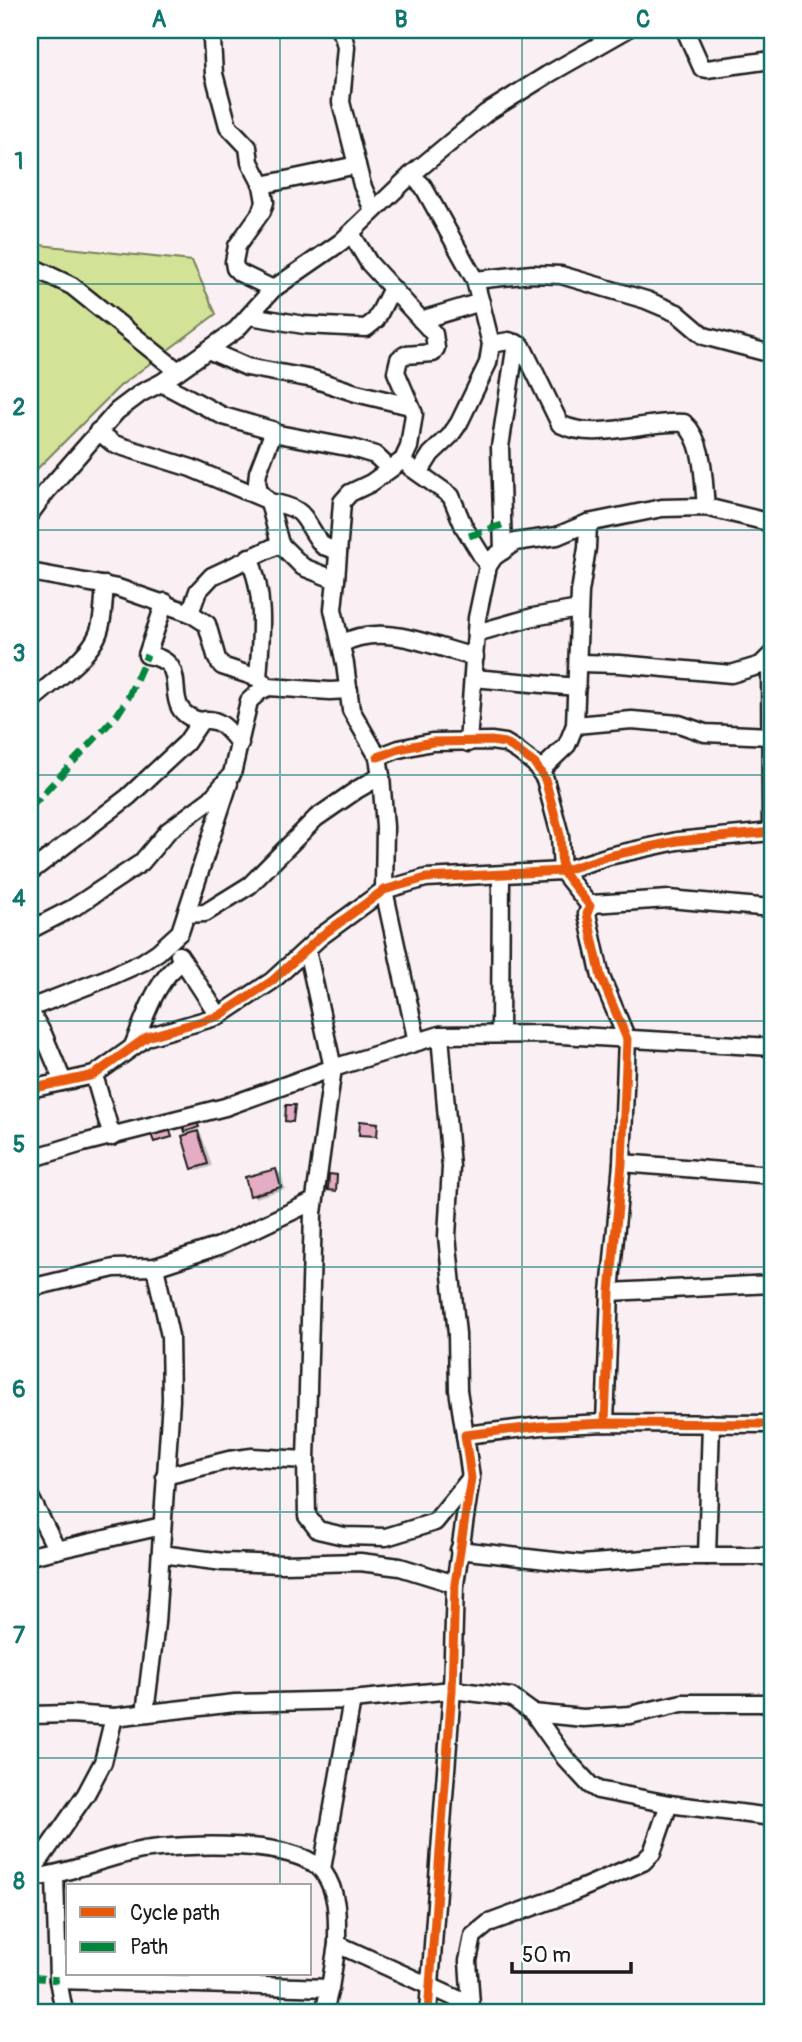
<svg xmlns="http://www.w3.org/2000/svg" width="802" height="2042" font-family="Pangolin,sans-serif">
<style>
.green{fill:#d2e397;stroke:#77805a;stroke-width:2}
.shadow{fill:#0003}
.building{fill:#e4adc4;stroke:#1c1c1c;stroke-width:2}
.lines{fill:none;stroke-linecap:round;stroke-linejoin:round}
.minor-casing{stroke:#1c1c1c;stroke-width:21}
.minor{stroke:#fff;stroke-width:16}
.quiet{stroke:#00873e;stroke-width:7;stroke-dasharray:14 7;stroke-linecap:butt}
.cycleway-casing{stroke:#fff;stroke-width:13}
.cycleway{stroke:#e8590c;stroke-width:9}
.grid{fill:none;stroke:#0f766e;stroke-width:2;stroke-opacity:0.55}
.neatline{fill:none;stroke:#0f766e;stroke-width:2.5}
.grid-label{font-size:23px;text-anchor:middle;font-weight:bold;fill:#0f766e}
</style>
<rect width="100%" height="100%" fill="#faeff3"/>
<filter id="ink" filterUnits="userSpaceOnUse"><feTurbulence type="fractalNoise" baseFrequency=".0143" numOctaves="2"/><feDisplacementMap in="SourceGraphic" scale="14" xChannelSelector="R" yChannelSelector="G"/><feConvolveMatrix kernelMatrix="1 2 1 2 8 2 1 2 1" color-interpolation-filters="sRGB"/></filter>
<g filter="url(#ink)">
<!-- green -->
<polygon class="green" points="30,244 192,261 216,314 120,386 30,476"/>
<!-- shadow -->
<g class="shadow">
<polygon points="198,1133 202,1136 212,1166 198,1171 194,1168"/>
<polygon points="276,1171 281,1173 285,1189 256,1198 252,1195"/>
</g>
<!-- building -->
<g class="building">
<polygon points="286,1105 295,1105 293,1122 285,1121"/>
<polygon points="196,1120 199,1127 185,1132 183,1125"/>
<polygon points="360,1121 378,1123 377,1136 359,1135"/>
<polygon points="169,1128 172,1137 154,1142 151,1134"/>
<polygon points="198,1131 208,1164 192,1169 182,1136"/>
<polygon points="276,1169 281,1187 250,1196 245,1177"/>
<polygon points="329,1174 337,1175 336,1191 328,1190"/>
</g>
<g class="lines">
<!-- minor casing -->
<g class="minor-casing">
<g id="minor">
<polyline points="214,30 212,40 214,74 228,126 248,147 250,162 262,185 265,202 262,211 237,246 234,262 235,268 240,273 273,289"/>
<polyline points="339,30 343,35 346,47 341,102 362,185 373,210"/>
<polyline points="685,30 702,68 707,69 772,60"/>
<polyline points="411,175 423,186 475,280 491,344 488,363 459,423 450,436 431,454 419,473"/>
<polyline points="262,185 357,165"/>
<polyline points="30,266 72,286 178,371"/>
<polyline points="475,280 532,274 561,275 646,300 677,313 704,336 772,354"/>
<polyline points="250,316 304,325 366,328 376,320 392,288"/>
<polyline points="421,320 481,302"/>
<path d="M491,344l18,-3 13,5 38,78c36,18 84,-4 124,-1 21,19 19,57 22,84"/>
<polyline points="208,350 247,367 313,379 356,393 410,406"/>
<polyline points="161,383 223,416 272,430 273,433 258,472 257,482 259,491 269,502 280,544 303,567 336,580 333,609 345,664 351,710 378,757 381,776 385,827 384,890 417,1042"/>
<polyline points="98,431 114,444 191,468 265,499"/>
<polyline points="273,433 352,448 375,455 390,469"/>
<polyline points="410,467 451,496 464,527 488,566"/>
<path d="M269,502c42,7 31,16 54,44l15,5"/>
<polyline points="30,514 46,492 117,411 141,393 161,383 236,330 273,289 341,242 411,175 486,113 547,75 626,30"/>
<polyline points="503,551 500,447 516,343"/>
<path d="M249,557c17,39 12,80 9,121"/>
<polyline points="30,572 118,588 190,613 207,624 217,659 222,666 258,678 268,687 330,691 349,690"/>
<polyline points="336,580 342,502 350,493 371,483 403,460 409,447 414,414 396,372 399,359 405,355 433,353 436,348 434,334 369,263 351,233"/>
<path d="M165,602l-18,53c52,8 6,55 54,66"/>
<polyline points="190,613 198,591 212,576 280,544"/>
<polyline points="476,633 533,617 579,609"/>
<path d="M341,644c43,-23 91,3 134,13"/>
<polyline points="770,658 771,833"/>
<polyline points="579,663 620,664 731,674 761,665 772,654"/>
<polyline points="473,678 577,687"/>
<path d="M30,702c19,-18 52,-39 65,-62 9,-15 8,-37 10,-55"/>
<polyline points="575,725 632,720 679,724 705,733 771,736"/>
<polyline points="468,743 477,618 488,566 494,557 515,542 557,536 588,523 662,508 706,507 772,523"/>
<polyline points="378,757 399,749 432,742 491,741 505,743 518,751 535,764 545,779 560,835 562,871 590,906 587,914 601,977 627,1039 622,1163 610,1292 605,1423"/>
<polyline points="541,770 567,745 575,725 580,592 587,548 588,523"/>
<path d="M30,872l98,-75 58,-54 15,-22c18,-5 28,10 39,23"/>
<polyline points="590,906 592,904 669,899 772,908"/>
<polyline points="186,914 205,913 250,885 316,818 358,789 381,776"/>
<polyline points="30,930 73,908 141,863 168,831 211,799 232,774 249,701 260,691 268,687"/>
<polyline points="179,955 219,1016"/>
<polyline points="30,1008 105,979 143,962 158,952 180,932 229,783"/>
<polyline points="30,1011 44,1036 63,1081"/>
<polyline points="500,1034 501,875"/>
<polyline points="440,1035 451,1167 447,1236 457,1334 458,1390 465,1435"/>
<path d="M133,1046c12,-28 23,-68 50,-85"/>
<polyline points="94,1075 112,1137"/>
<polyline points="30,1089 94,1075 147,1037 219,1016 272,981 320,937 384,890 426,878 562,871 609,856 677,841 772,832"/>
<polyline points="30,1159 79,1144 225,1107 333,1068 440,1035 544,1034 772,1047"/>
<polyline points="622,1163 772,1175"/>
<polyline points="30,1288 114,1268 155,1267 219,1246 314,1201"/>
<polyline points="610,1292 772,1284"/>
<polyline points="306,1460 313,1213 333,1068 307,950"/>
<polyline points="165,1476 229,1460 252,1457 306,1460 307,1516 318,1530 344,1536 386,1537 435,1522 470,1479"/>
<polyline points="30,1497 57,1550"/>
<polyline points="459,1550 581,1564 683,1556 772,1556"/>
<polyline points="161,1554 223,1562 284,1564 360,1562 400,1567 455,1584"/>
<polyline points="30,1556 162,1526"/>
<polyline points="707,1556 711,1423"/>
<polyline points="145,1713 156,1623 171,1400 170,1336 155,1267"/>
<polyline points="533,1713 583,1718 630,1715 682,1703 772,1703"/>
<polyline points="30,1715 70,1714 114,1717 235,1703 352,1700 452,1690 511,1697 533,1713 565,1758 590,1785 598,1790 669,1804 772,1817"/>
<polyline points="322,1869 352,1700"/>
<polyline points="30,1874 86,1794 103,1762 114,1717"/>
<polyline points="55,1876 58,1980 64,2012"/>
<path d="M30,1878c39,-4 75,-21 113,-28 38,-6 157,-12 181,23 15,22 13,46 13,71l134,61 -3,-44 5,-25 16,-13 82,-30 72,-31 9,-9 17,-49"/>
<polyline points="58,1980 330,1988 337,1944"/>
<polyline points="324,2012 330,1988"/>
<polyline points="428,2012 452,1690 455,1584 471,1478 465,1435 542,1426 605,1423 772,1424"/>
</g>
</g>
<!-- minor -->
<use href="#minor" class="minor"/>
<!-- quiet -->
<g class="quiet">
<polyline points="469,536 502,525"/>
<polyline points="30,808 117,715 128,698 147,655"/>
<polyline points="30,1977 58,1980"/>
<polyline points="471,2005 473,2012"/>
</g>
<!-- cycleway casing -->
<g class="cycleway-casing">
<g id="cycleway">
<polyline points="378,757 399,749 432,742 491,741 505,743 518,751 535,764 545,779 560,835 562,871 590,906 587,914 601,977 627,1039 622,1163 610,1292 605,1423"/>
<polyline points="30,1089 94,1075 147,1037 219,1016 272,981 320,937 384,890 426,878 562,871 609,856 677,841 772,832"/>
<polyline points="428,2012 452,1690 455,1584 471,1478 465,1435 542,1426 605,1423 772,1424"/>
</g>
</g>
<!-- cycleway -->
<use href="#cycleway" class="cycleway"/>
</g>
</g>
<!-- grid -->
<path class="grid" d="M280,30v1856M522,30v1982M30,284h742M30,530h742M30,775h742M30,1021h742M30,1267h742M30,1512h742M30,1758h742M280,1974v38"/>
<!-- margin -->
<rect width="802" height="2042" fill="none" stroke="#fff" stroke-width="77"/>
<!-- legend -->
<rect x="66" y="1884" width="245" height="91" fill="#ffffff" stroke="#a4a4a4" stroke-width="2"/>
<rect x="80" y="1907" width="35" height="10" fill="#e8590c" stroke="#a4a4a4" stroke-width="2"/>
<text x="130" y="1920" font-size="21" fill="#1c1c1c">Cycle path</text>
<rect x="80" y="1942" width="35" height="10" fill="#00873e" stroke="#a4a4a4" stroke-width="2"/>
<text x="130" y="1954" font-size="21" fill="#1c1c1c">Path</text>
<!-- scale -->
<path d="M512 1962v10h119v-10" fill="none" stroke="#1c1c1c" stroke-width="3.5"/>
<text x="522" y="1962" font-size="21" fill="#1c1c1c" stroke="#ffffff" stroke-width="5" paint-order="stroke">50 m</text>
<rect x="38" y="38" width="726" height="1966" class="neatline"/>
<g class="grid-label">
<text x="159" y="27">A</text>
<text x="401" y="27">B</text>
<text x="643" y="27">C</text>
<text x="19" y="169">1</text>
<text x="19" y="415">2</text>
<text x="19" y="661">3</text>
<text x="19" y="906">4</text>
<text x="19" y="1152">5</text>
<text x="19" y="1397">6</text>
<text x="19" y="1643">7</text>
<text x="19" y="1889">8</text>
</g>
</svg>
